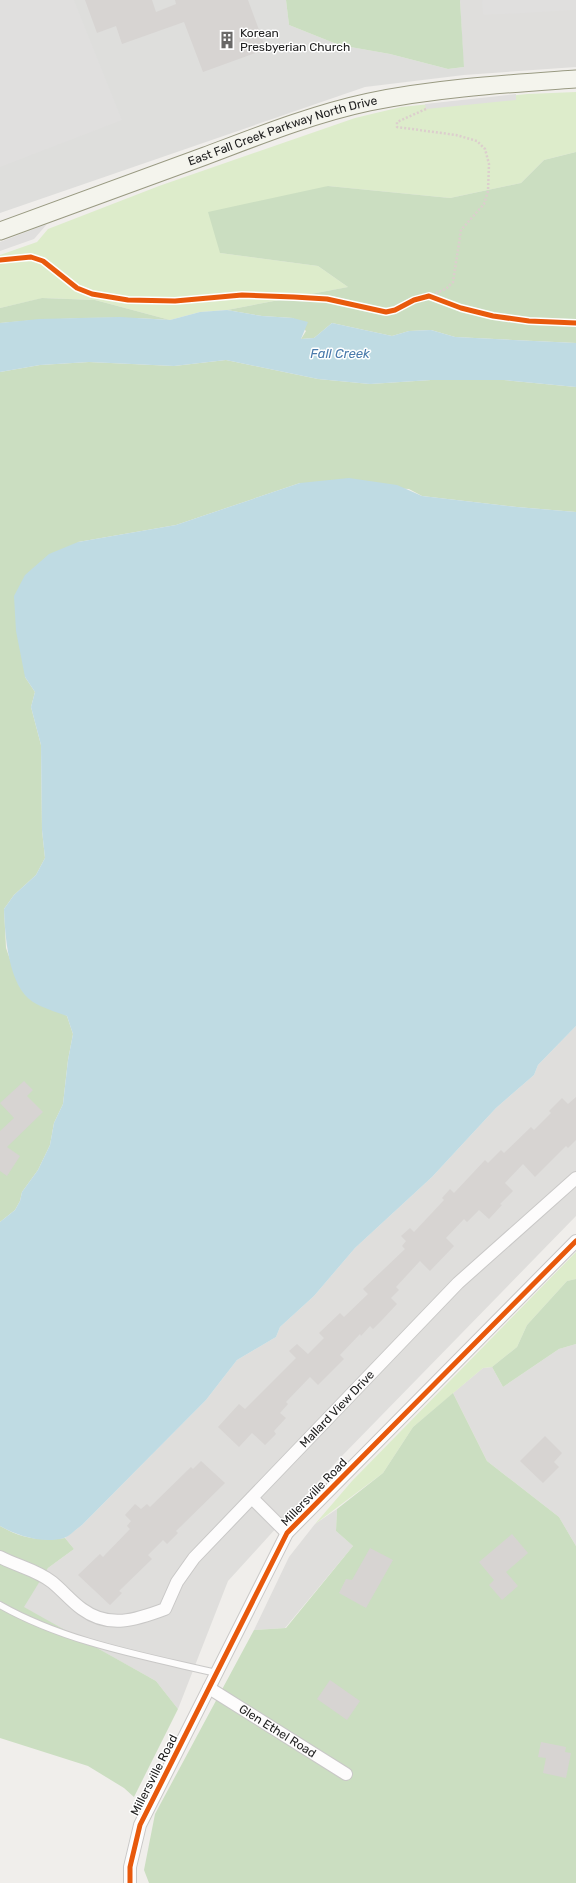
<svg xmlns="http://www.w3.org/2000/svg" width="576" height="1883" font-family="Rubik,sans-serif">
<style>
.residential{fill:#dfdedc}
.religious{fill:#dededc}
.grass{fill:#ddeccb}
.forest{fill:#cbdec1}
.parking{fill:#e0dfde}
.water{fill:#bfdbe3}
.building{fill:#d7d4d2}
.lines{fill:none;stroke-linecap:round;stroke-linejoin:round}
.service-casing{stroke:#c9c8c7;stroke-width:8}
.minor-casing{stroke:#c9c8c7;stroke-width:14}
.secondary-casing{stroke:#999a82;stroke-width:19}
.path{stroke:#dccecd;stroke-width:2.5;stroke-dasharray:2 2;stroke-linecap:butt}
.service{stroke:#fdfcfc;stroke-width:6}
.minor{stroke:#fdfcfc;stroke-width:12}
.secondary{stroke:#f4f4ed;stroke-width:17}
.cycleway-casing{stroke:#fff;stroke-width:8}
.cycleway{stroke:#e8590c;stroke-width:5}
.labels{text-anchor:middle;stroke-width:3;stroke-linejoin:round;paint-order:stroke}
.poi-label{font-size:12px;fill:#222;stroke:#fff;text-anchor:start}
.street-label{font-size:12px;fill:#222;stroke:#fff}
.water-label{font-size:13px;font-style:italic;fill:#4a7aab;stroke:#fff}
</style>
<rect width="100%" height="100%" fill="#f0eeeb"/>
<!-- residential -->
<g class="residential">
<polygon points="460,0 576,0 576,67 464,75"/>
<polygon points="576,1026 576,1216 338,1460 228,1581 178,1709 156,1681 23,1607 48,1568 74,1549 65,1538 82,1525 206,1400 237,1360 276,1337 280,1327 314,1296 355,1248 432,1177 496,1108 534,1075 538,1065"/>
<polygon points="576,1344 576,1546 559,1517 487,1461 453,1393 483,1368 492,1367 503,1387 559,1349"/>
<polygon points="337,1509 336,1531 353,1546 285,1628 254,1630 289,1557 315,1524"/>
</g>
<!-- religious -->
<polygon class="religious" points="0,0 286,0 289,25 339,45 390,54 448,69 464,67 464,75 365,87 0,213"/>
<!-- grass -->
<g class="grass">
<polygon points="576,92 576,152 544,160 521,183 450,198 328,186 220,253 318,266 348,287 227,310 200,312 170,320 95,300 43,298 0,308 0,255 37,242 48,229 159,186 355,118 401,107 527,94"/>
<polygon points="576,1252 576,1279 567,1281 527,1325 517,1347 492,1367 483,1368 413,1427 383,1473 315,1524 352,1481"/>
</g>
<!-- forest -->
<g class="forest">
<polygon points="286,0 460,0 464,67 448,69 390,54 339,45 289,25"/>
<polygon points="576,152 576,343 455,337 431,330 409,331 392,336 332,323 314,338 301,339 306,331 293,318 262,316 227,310 348,287 318,266 220,253 208,212 328,186 450,198 521,183 544,160"/>
<path d="M42,298l53,2 75,20c-57,-4 -113,-2 -170,3v-15z"/>
<polygon points="226,360 318,379 370,384 431,380 504,380 576,387 576,512 517,507 422,496 409,489 300,483 176,525 78,542 25,677 35,692 31,707 41,745 42,830 45,858 36,875 14,895 4,909 6,948 19,985 67,1016 73,1034 68,1060 63,1104 54,1123 50,1145 38,1170 22,1192 20,1201 15,1210 0,1222 0,372 40,365 89,362 174,366"/>
<polygon points="576,1279 576,1344 559,1349 503,1387 492,1367 517,1347 527,1325 567,1281"/>
<polygon points="453,1393 487,1461 559,1517 576,1546 576,1883 149,1883 144,1870 155,1814 254,1630 286,1628 353,1546 336,1531 337,1509 383,1473 413,1427"/>
<path d="M0,1526c23,13 39,15 65,12l9,11 -26,19 -24,39 132,74 22,28 -44,88 -10,-9 -36,-22 -88,-28z"/>
</g>
<!-- parking -->
<g class="parking">
<polygon points="0,0 74,0 122,120 0,167"/>
<polygon points="482,0 576,0 576,10 483,15"/>
<polygon points="516,94 516,100 426,109 425,104"/>
<polygon points="47,224 34,239 0,251 0,242"/>
</g>
<!-- water -->
<g class="water">
<polygon points="227,310 262,316 293,318 308,322 301,339 314,338 332,323 392,336 409,331 431,330 455,337 576,343 576,387 504,380 431,380 370,384 318,379 226,360 174,366 89,362 40,365 0,372 0,323 39,319 120,317 170,320 200,312"/>
<path d="M349,478l48,7 25,11 95,11 59,5v514l-38,39 -4,10 -38,33 -64,69 -77,71 -41,48 -34,31 -4,10 -39,23 -31,40 -124,125c-6,4 -12,11 -18,13 -21,6 -46,-2 -64,-12v-304l15,-12 5,-9 2,-9 16,-22 12,-25 4,-22 9,-19 5,-44 5,-26 -6,-18c-11,-4 -24,-8 -34,-14 -25,-16 -28,-67 -29,-93l10,-14 22,-20 9,-17 -3,-28 -1,-85 -10,-38 4,-15 -10,-15 -9,-46 -2,-35 11,-21 24,-21 29,-12 98,-17 124,-42z"/>
</g>
<!-- building -->
<g class="building">
<polygon points="85,0 152,0 156,12 176,4 175,0 248,0 266,49 203,72 184,22 122,44 116,26 97,33"/>
<polygon points="24,1081 33,1090 27,1096 43,1112 7,1147 20,1156 7,1176 0,1171 0,1131 14,1118 0,1103"/>
<polygon points="576,1097 576,1140 568,1148 566,1146 535,1177 523,1164 505,1183 513,1191 500,1204 502,1205 489,1219 479,1210 467,1222 464,1219 446,1238 454,1246 430,1271 420,1261 396,1287 399,1290 391,1298 397,1304 383,1319 373,1329 370,1326 361,1336 360,1334 340,1355 344,1359 318,1385 310,1377 286,1402 288,1404 280,1413 286,1418 274,1431 276,1434 265,1445 252,1433 239,1447 218,1427 239,1404 245,1409 296,1358 289,1351 297,1344 308,1354 324,1338 319,1333 340,1313 344,1317 368,1294 363,1289 405,1249 402,1246 406,1241 401,1236 410,1228 414,1232 444,1200 442,1198 450,1189 454,1193 485,1160 488,1163 501,1150 504,1153 531,1127 534,1130 551,1113 549,1111 562,1098 568,1104"/>
<polygon points="545,1436 562,1453 554,1462 559,1467 543,1483 520,1461"/>
<polygon points="201,1461 225,1483 176,1531 178,1533 167,1544 163,1540 148,1555 152,1559 119,1591 122,1593 110,1605 78,1575 100,1554 103,1557 130,1529 127,1526 131,1521 125,1515 135,1504 141,1509 147,1504 150,1507 191,1467 193,1469"/>
<polygon points="512,1534 528,1553 506,1572 518,1586 502,1600 489,1585 494,1580 479,1562"/>
<polygon points="370,1548 393,1560 366,1608 339,1593 346,1579 352,1580"/>
<polygon points="330,1680 360,1701 347,1720 317,1699"/>
<polygon points="541,1742 566,1747 565,1752 571,1753 566,1778 543,1773 546,1758 538,1757"/>
</g>
<g class="lines">
<!-- service casing -->
<g class="service-casing">
<path id="service" d="M0,1605c65,37 144,51 216,68"/>
</g>
<!-- minor casing -->
<g class="minor-casing">
<g id="minor">
<polyline points="252,1498 287,1533"/>
<path id="s1" d="M0,1557c17,9 37,13 52,25 10,8 19,19 30,27 27,20 54,11 83,0l12,-27 17,-24 264,-275 118,-105"/>
<path id="s2" d="M209,1688l137,86"/>
<polyline points="130,1883 130,1867 140,1825 287,1533 576,1241"/>
</g>
</g>
<!-- secondary casing -->
<g class="secondary-casing">
<g id="secondary">
<path id="s3" d="M0,231c68,-25 136,-50 205,-75 53,-20 108,-42 164,-54 68,-14 137,-18 207,-23"/>
</g>
</g>
<!-- path -->
<polyline class="path" points="426,109 397,122 397,127 456,135 477,141 485,149 489,164 488,191 484,204 461,230 453,282 446,289 429,296"/>
<!-- service -->
<use href="#service" class="service"/>
<!-- minor -->
<use href="#minor" class="minor"/>
<!-- secondary -->
<use href="#secondary" class="secondary"/>
<!-- cycleway casing -->
<g class="cycleway-casing">
<g id="cycleway">
<polyline points="0,260 31,257 43,261 77,288 92,294 128,300 175,301 242,295 294,297 327,299 386,312 395,310 414,300 429,296 461,308 493,316 529,321 576,323"/>
<polyline points="130,1883 130,1867 140,1825 287,1533 576,1241"/>
</g>
</g>
<!-- cycleway -->
<use href="#cycleway" class="cycleway"/>
</g>
<!-- icons -->
<defs>
<g id="building-bare" transform="scale(1.38)"><path d="M-4-6H4V6H1V3H-1V6H-4ZM-2.5-4.3h1.7v1.8h-1.7ZM.8-4.3h1.7v1.8H.8ZM-2.5-1h1.7V.8h-1.7ZM.8-1h1.7V.8H.8Z" fill="#6a6968" stroke="#fff" stroke-width="2.5" paint-order="stroke"/></g>
</defs>
<g fill-rule="evenodd">
<use href="#building-bare" x="227" y="40"/>
</g>
<g class="labels">
<!-- poi labels -->
<g class="poi-label">
<text x="240" y="37">Korean<tspan x="240" dy="14">Presbyerian Church</tspan></text>
</g>
<!-- street labels -->
<g class="street-label">
<text dy="4" stroke="none"><textPath href="#s3" startOffset="300">East Fall Creek Parkway North Drive</textPath></text>
<text dy="4" stroke="none"><textPath href="#s1" startOffset="451">Mallard View Drive</textPath></text>
<text transform="translate(314 1492) rotate(-46)" y="4">Millersville Road</text>
<text dy="4" stroke="none"><textPath href="#s2" startOffset="81">Glen Ethel Road</textPath></text>
<text transform="translate(154 1775) rotate(-63)" y="4">Millersville Road</text>
</g>
<!-- water labels -->
<g class="water-label">
<text x="340" y="358">Fall Creek</text>
</g>
</g>
</svg>
